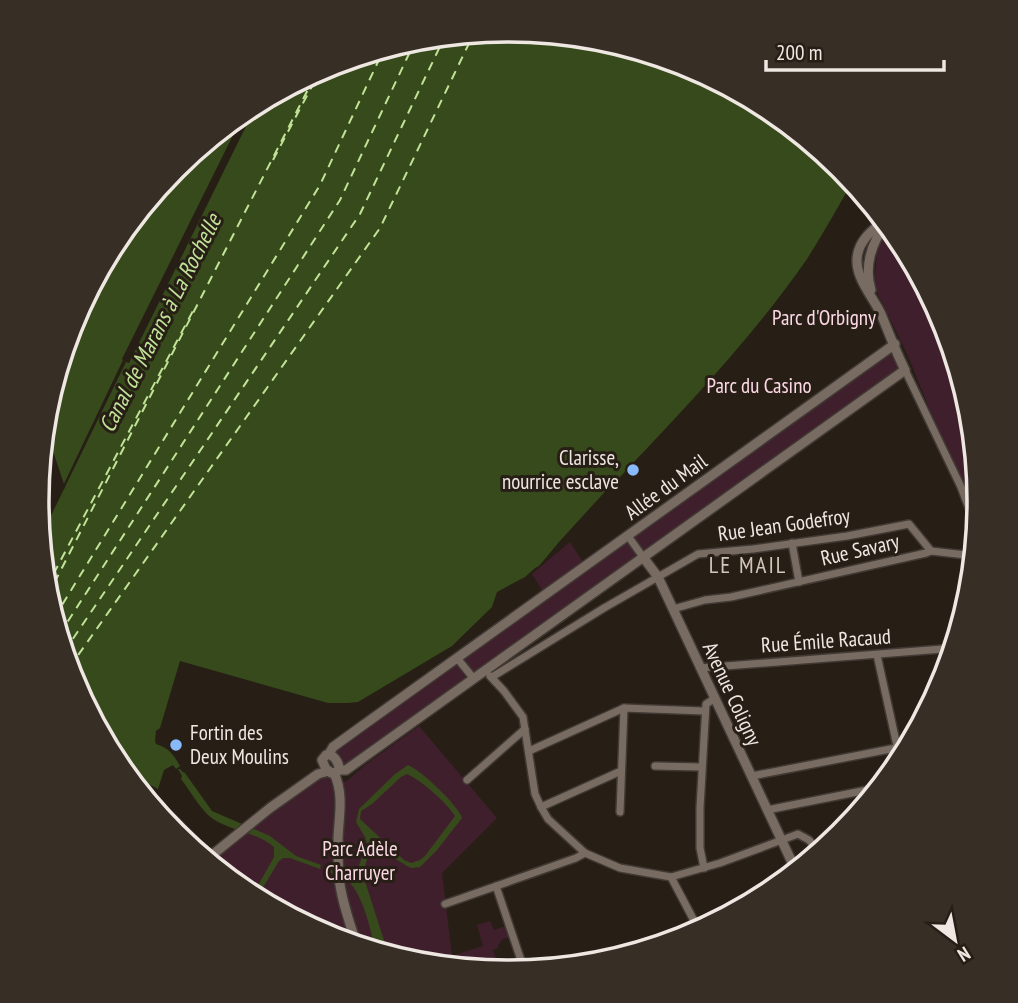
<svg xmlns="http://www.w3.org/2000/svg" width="1018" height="1003" font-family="'PT Sans Narrow',sans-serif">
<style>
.green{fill:#401f2c}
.water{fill:#364a1b;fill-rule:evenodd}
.pier{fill:#271e16}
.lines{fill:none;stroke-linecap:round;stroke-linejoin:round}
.ferry{stroke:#c0e398;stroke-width:2;stroke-dasharray:9 7;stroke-linecap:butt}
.minor-casing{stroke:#413934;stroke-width:10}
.tertiary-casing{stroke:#413934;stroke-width:12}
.secondary-casing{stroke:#413934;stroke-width:13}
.minor{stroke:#786c62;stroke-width:7}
.tertiary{stroke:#786c62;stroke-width:9}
.secondary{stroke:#817352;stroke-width:10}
.poi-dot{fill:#88bafc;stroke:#271e16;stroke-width:2.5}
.labels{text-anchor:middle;stroke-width:6;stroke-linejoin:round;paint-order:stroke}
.park-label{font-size:21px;fill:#fcd9e5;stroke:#271e16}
.poi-label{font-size:21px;fill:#eee7e2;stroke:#271e16;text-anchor:end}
.street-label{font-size:21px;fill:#eee7e2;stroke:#271e16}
.water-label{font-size:23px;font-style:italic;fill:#c0e398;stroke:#271e16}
.neighbourhood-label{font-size:23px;letter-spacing:2px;fill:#d2c5ba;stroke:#271e16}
.rim{fill:none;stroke:#eee7e2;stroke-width:3.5}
</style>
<rect width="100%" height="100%" fill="#271e16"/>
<!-- green -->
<g class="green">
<polygon points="889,225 901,240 945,321 972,410 981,502 979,524 945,448 909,358 874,286 877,253 881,237"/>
<polygon points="891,351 899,366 899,372 646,553 633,535"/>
<polygon points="626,541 638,558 475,674 462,657"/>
<polygon points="570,542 586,567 545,595 532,574"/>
<polygon points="455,663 466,678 466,681 346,766 334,749"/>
<polygon points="419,726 497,818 442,873 452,956 483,946 477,925 490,921 494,930 509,925 513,936 503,939 498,945 498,948 493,950 500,970 502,970 503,973 417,964 328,937 247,894 231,881 234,875 222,867 218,870 208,862 250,826 319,776 328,774 338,784 347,781 365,765"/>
</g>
<!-- water -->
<g class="water">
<path d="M509,30l92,9 89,27 81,43 72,59 10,13c-15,26 -30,53 -46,78 -54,78 -122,149 -187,218l1,6 -4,2 -5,-1 -53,58 -20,24 -4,2 -10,9 -28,15 -5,15 -40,39 -94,56 -10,1h-20l-148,-42 -20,67 -4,3 -1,10 1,3c14,5 17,10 24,22l-4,3 -3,-4 -9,5 -6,19 -36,-19 -5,-7 -44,-81 -27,-89 -5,-57 24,-49 -20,-60 1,-18 27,-88 44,-82 59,-71 71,-59 82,-43 88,-27z"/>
<path d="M408,765c13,5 50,40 54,53l-25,32 -17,17 -9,1 -4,-2 -31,-19 -7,4 -6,24 26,81 -13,-4c-5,-20 -13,-62 -32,-74 -5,-3 -14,-5 -21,-8l1,-3 13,5 19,1 11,-29 -2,-7 -9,-15 3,-13 36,-35zM407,774c14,6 40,29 48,42l-30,40 -5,4 -9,3 -7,-3 -44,-41 1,-8 11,-7 29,-27z"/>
<path d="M178,769h2l3,3 2,1 27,38 58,25 26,20 25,9 -1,4 -30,-11h-7l-4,3 -23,38 -4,-3 22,-39v-10c-18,-16 -48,-16 -66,-32 -10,-10 -18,-24 -27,-36l1,-3z"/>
</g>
<!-- pier -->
<polygon class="pier" points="257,104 129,363 126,362 64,489 62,488 123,360 122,359 245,111"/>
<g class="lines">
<!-- ferry -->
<g class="ferry">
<polyline points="273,160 321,69"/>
<polyline points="46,588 195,307"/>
<polyline points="47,597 317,72"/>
<polyline points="54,618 320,185 384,49"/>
<polyline points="59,635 340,200 416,39"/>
<polyline points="64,652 360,214 445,36"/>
<polyline points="69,668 380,228 474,33"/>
</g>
<!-- minor casing -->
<g class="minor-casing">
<g id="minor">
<polyline points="905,370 961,487 978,532"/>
<polyline points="628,536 643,557"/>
<polyline points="792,543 799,582"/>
<polyline points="673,609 705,600 731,597 926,553 931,551"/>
<polyline points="877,655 901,764"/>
<polyline points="457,658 474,679"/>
<polyline points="700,668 955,648"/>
<polyline points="490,676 504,691 523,717 535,794 541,807 548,819 585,853 620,868 671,877 720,863 798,834 809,840 820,853"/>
<polyline points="492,677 604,608 698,554 753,549 847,536 909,524 931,551 975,556"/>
<polyline points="529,751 624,708 704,711"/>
<polyline points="655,766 701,767"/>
<polyline points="752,776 911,745"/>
<polyline points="467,780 525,729"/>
<polyline points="541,807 621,771"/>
<path d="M154,809c20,6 35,23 42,43"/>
<polyline points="767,810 882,787"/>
<polyline points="620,812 624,708"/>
<polyline points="704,868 700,848 700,808 706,704 714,699"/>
<polyline points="671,877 700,932"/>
<polyline points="496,886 525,972"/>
<polyline points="445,904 576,858 585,853"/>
</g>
</g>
<!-- tertiary casing -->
<g class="tertiary-casing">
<g id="tertiary">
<path d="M871,290c-7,-23 0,-47 15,-66"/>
<polyline points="643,557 658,577 797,873"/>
<polyline points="329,754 333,747 362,726 895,344"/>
<path d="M339,770c0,-8 -4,-13 -10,-16l-3,1 -4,5 4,9 5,4 6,-1 2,-2h7l559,-400c-9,-18 -16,-37 -24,-56 -8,-17 -25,-35 -24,-55 1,-18 15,-29 28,-39"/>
<path d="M334,773c10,21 5,43 4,65 0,13 0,26 1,39 2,23 11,46 18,69"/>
<polyline points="206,860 270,808 318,774 329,771"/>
</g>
</g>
<!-- secondary casing -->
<g class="secondary-casing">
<polyline id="secondary" points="644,951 701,931"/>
</g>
<!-- minor -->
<use href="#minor" class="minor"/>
<!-- tertiary -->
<use href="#tertiary" class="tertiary"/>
<!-- secondary -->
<use href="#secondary" class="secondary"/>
</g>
<!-- markers -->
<g class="poi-dot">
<circle cx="633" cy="470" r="7"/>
<circle cx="176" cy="745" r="7"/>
</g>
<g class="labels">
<!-- park labels -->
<g class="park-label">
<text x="824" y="325">Parc d'Orbigny</text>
<text x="759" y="393">Parc du Casino</text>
<text x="360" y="856">Parc Adèle<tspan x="360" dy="24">Charruyer</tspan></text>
</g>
<!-- poi labels -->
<g class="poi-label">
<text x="619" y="465">Clarisse,<tspan x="619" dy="24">nourrice esclave</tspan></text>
<text x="190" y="740" text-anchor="start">Fortin des<tspan x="190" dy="24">Deux Moulins</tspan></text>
</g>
<!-- street labels -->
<g class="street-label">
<text transform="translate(666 487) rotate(-36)" y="7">Allée du Mail</text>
<text transform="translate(784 525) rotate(-8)" y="7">Rue Jean Godefroy</text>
<text transform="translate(860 550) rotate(-13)" y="7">Rue Savary</text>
<text transform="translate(826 641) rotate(-4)" y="7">Rue Émile Racaud</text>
<text transform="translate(732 694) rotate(65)" y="7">Avenue Coligny</text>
</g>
<!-- water labels -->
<g class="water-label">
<text transform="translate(160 323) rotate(-63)" y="8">Canal de Marans à La Rochelle</text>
</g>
<!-- neighbourhood labels -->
<g class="neighbourhood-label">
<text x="748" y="573">LE MAIL</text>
</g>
</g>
<!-- crop -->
<path d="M0 0H1018V1003H0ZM49 501a459 459 0 1 1 918 0a459 459 0 1 1-918 0Z" fill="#372e26" fill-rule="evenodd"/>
<path class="rim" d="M49 501a459 459 0 1 1 918 0a459 459 0 1 1-918 0Z"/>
<!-- north arrow -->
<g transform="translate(955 940) rotate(148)" stroke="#271e16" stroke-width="5" paint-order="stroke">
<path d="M0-5L12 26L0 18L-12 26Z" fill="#eee7e2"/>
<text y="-10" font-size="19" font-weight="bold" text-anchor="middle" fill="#eee7e2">N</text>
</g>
<!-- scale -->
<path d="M766 60v10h178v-10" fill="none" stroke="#eee7e2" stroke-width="3.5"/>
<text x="776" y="60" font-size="21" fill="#eee7e2" stroke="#271e16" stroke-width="5" paint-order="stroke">200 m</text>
</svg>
